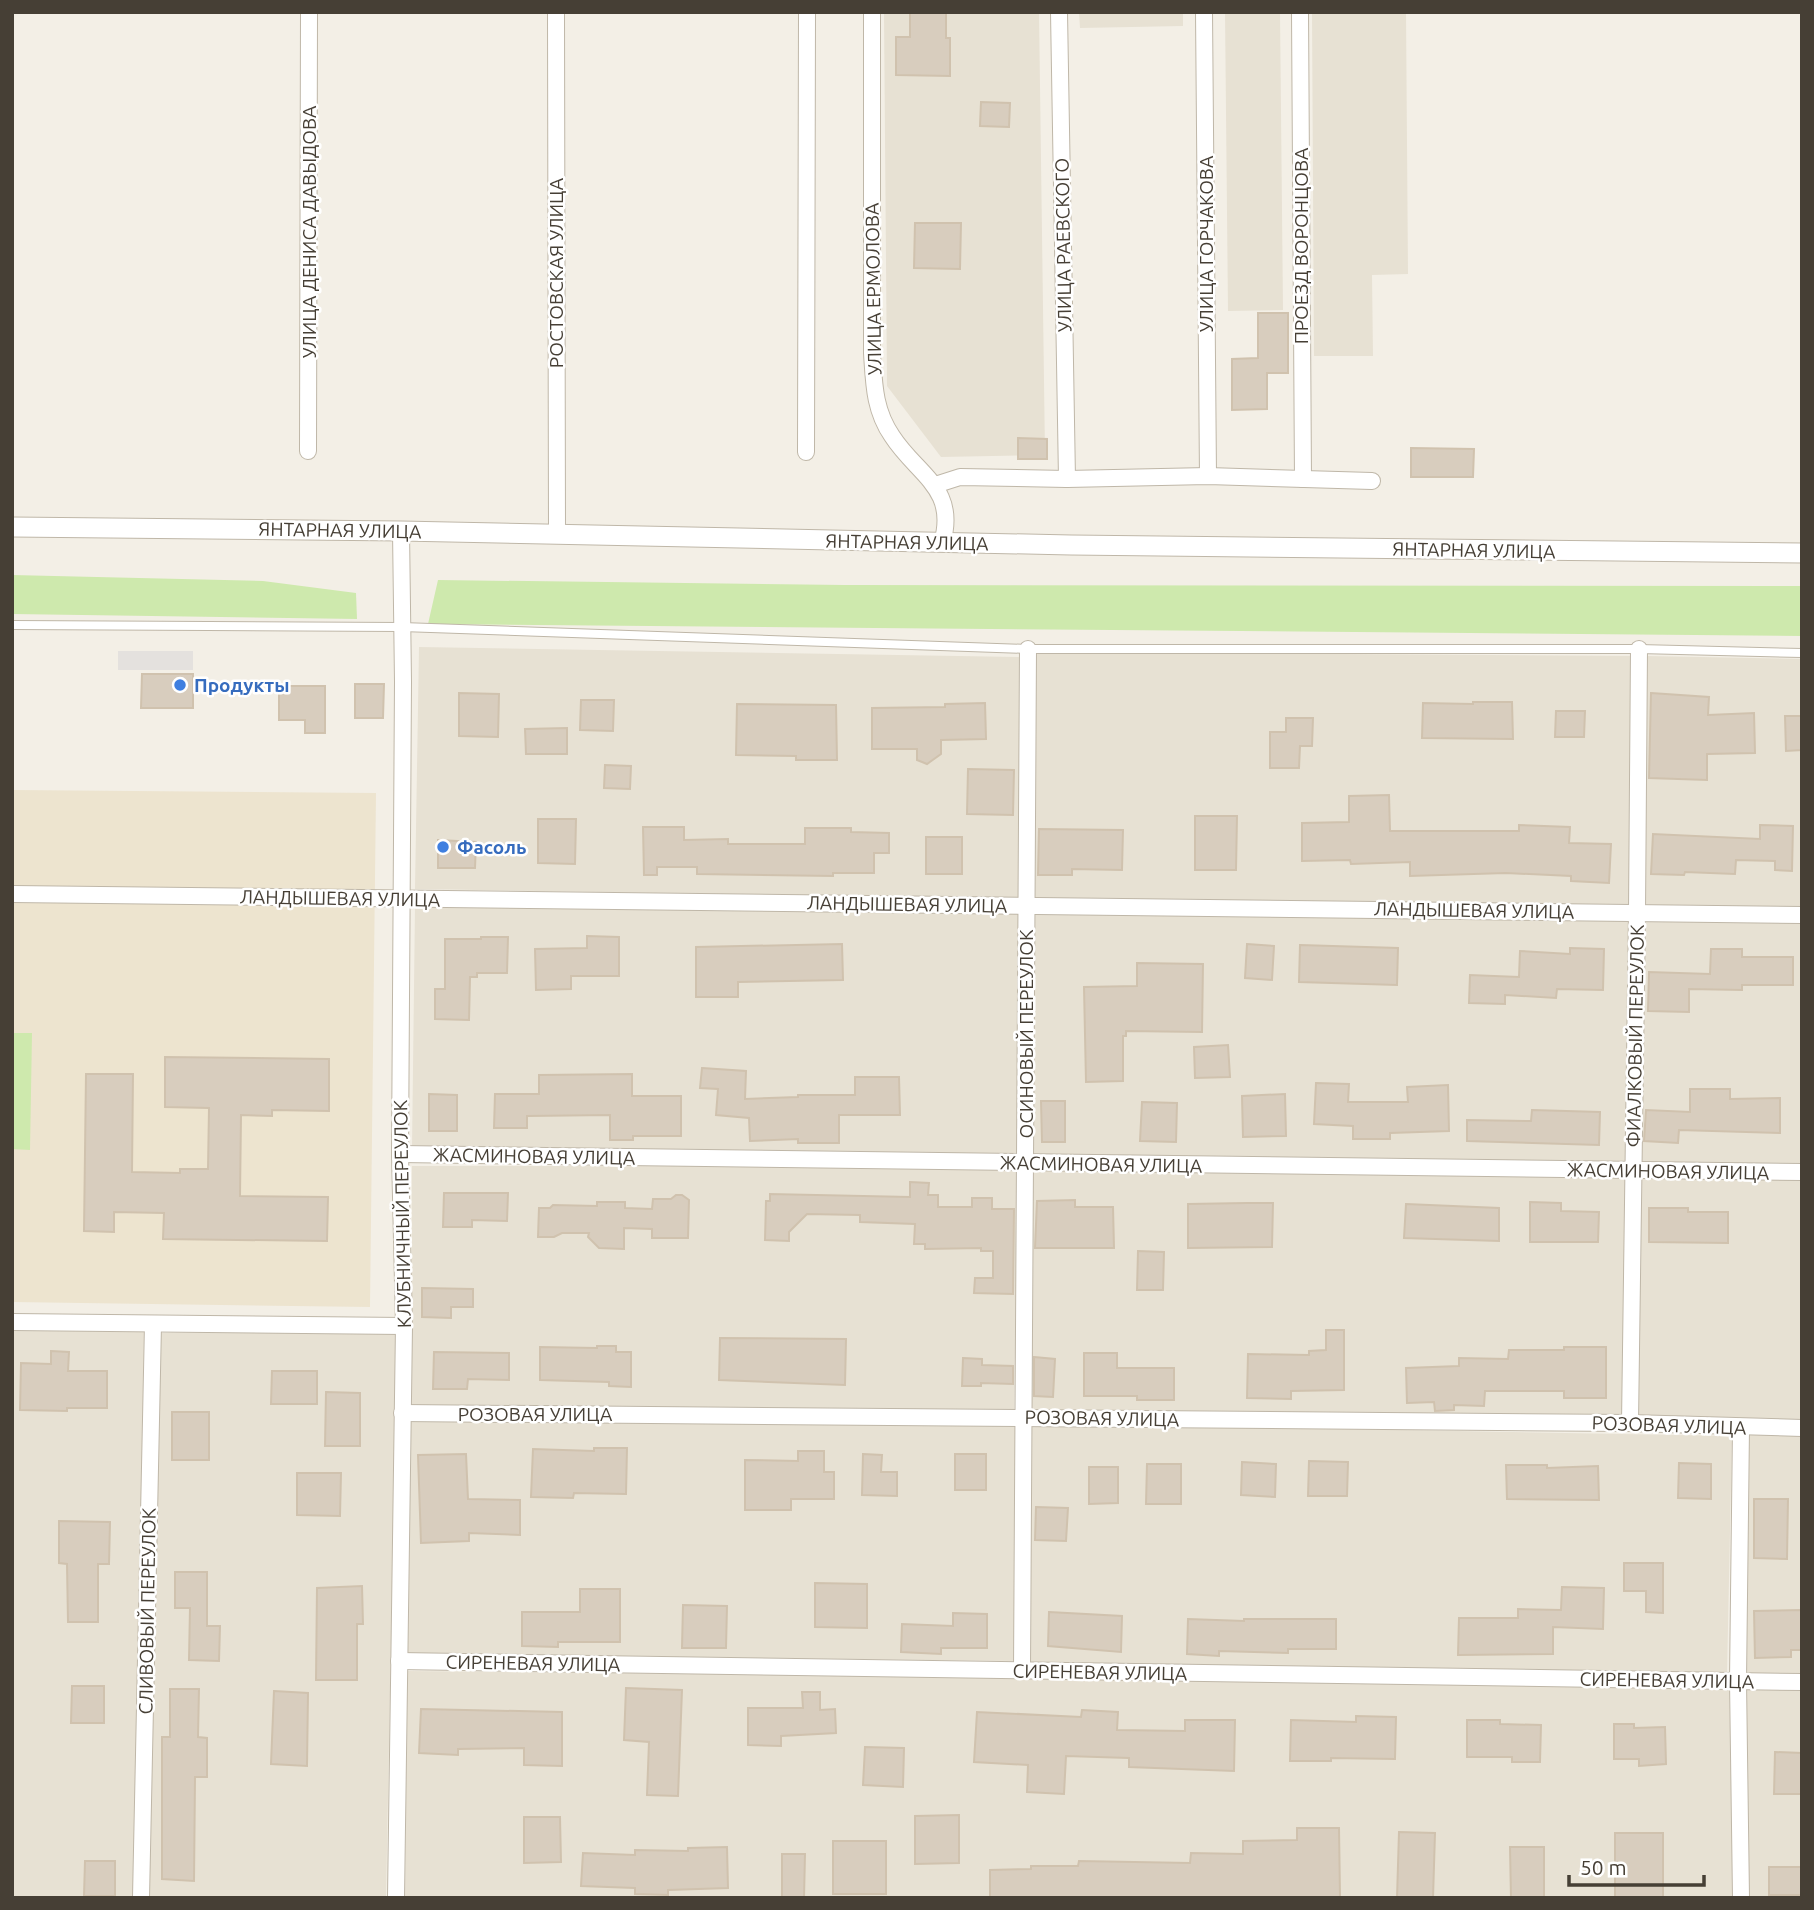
<svg xmlns="http://www.w3.org/2000/svg" width="1814" height="1910" font-family="Ubuntu,sans-serif">
<style>
.residential{fill:#e7e1d3}
.education{fill:#ede4cf}
.green{fill:#cee9ad}
.parking{fill:#e4e1de}
.building{fill:#d8cdbe;stroke:#d0c2ae;stroke-width:2}
.lines{fill:none;stroke-linecap:round;stroke-linejoin:round}
.service-casing{stroke:#bfb7a8;stroke-width:10}
.minor-casing{stroke:#bfb7a8;stroke-width:18}
.tertiary-casing{stroke:#bfb7a8;stroke-width:21}
.service{stroke:#fff;stroke-width:8}
.minor{stroke:#fff;stroke-width:16}
.tertiary{stroke:#fff;stroke-width:19}
.shop-dot{fill:#3f7fe0;stroke:#fff;stroke-width:2.5}
.labels{text-anchor:middle;stroke-width:5;stroke-linejoin:round;paint-order:stroke}
.street-label{font-size:19px;fill:#463f35;stroke:#fff}
.shop-label{font-size:19px;font-weight:bold;fill:#366cbe;stroke:#fff;text-anchor:start}
</style>
<rect width="100%" height="100%" fill="#f3efe6"/>
<!-- residential -->
<g class="residential">
<polygon points="884,12 1039,12 1045,455 941,457 887,386"/>
<polygon points="1079,12 1183,12 1183,26 1080,28"/>
<polygon points="1225,12 1280,12 1283,310 1228,311"/>
<polygon points="1312,12 1406,12 1408,274 1372,275 1373,356 1314,356"/>
<polygon points="419,647 1022,657 1018,899 415,889"/>
<polygon points="1036,652 1634,656 1630,908 1033,899"/>
<polygon points="1647,656 1802,659 1802,908 1643,905"/>
<polygon points="415,907 1020,912 1018,1154 412,1149"/>
<polygon points="1031,910 1631,917 1627,1163 1028,1155"/>
<polygon points="1640,921 1802,923 1802,1165 1638,1163"/>
<polygon points="412,1166 1018,1166 1014,1410 411,1406"/>
<polygon points="1029,1167 1626,1177 1622,1420 1025,1411"/>
<polygon points="1639,1175 1802,1177 1802,1420 1636,1418"/>
<polygon points="12,1330 144,1332 136,1898 12,1898"/>
<polygon points="161,1333 397,1333 386,1898 147,1898"/>
<polygon points="411,1418 1017,1424 1014,1661 408,1654"/>
<polygon points="1029,1423 1732,1436 1727,1675 1028,1663"/>
<polygon points="1748,1434 1802,1434 1802,1677 1745,1676"/>
<polygon points="407,1671 1729,1684 1734,1898 405,1898"/>
<polygon points="1745,1686 1802,1686 1802,1898 1747,1898"/>
</g>
<!-- education -->
<polygon class="education" points="12,790 376,793 370,1307 12,1302"/>
<!-- green -->
<g class="green">
<polygon points="12,575 263,581 356,593 357,619 12,614"/>
<polygon points="438,580 845,585 1802,586 1802,636 428,624"/>
<polygon points="12,1033 32,1033 30,1150 12,1149"/>
</g>
<!-- parking -->
<rect class="parking" x="118" y="651" width="75" height="19"/>
<!-- building -->
<g class="building">
<polygon points="910,12 946,12 946,38 950,38 950,76 896,75 896,37 910,37"/>
<polygon points="981,102 1010,103 1009,127 980,126"/>
<polygon points="915,223 961,223 960,269 914,268"/>
<polygon points="1258,313 1288,313 1288,373 1267,373 1267,409 1232,410 1232,359 1258,358"/>
<polygon points="1018,438 1047,439 1047,459 1018,459"/>
<polygon points="1411,448 1474,449 1473,477 1411,477"/>
<polygon points="142,674 193,674 193,708 141,708"/>
<polygon points="355,684 384,684 383,718 355,718"/>
<polygon points="279,686 325,686 325,733 305,733 305,720 279,720"/>
<polygon points="459,693 499,694 498,737 459,736"/>
<polygon points="1651,693 1709,697 1708,715 1754,713 1755,753 1707,754 1707,780 1649,778"/>
<polygon points="581,700 614,700 613,731 580,730"/>
<polygon points="1473,702 1512,702 1513,739 1422,738 1423,703 1473,704"/>
<polygon points="985,703 986,739 941,740 941,754 927,764 917,760 917,749 872,749 872,708 945,707 945,704"/>
<polygon points="737,704 836,705 837,760 796,760 796,756 736,755"/>
<polygon points="1556,711 1585,711 1584,737 1555,737"/>
<polygon points="1785,716 1802,716 1802,750 1786,751"/>
<polygon points="1286,718 1313,718 1312,746 1300,746 1299,768 1270,768 1270,732 1286,732"/>
<polygon points="567,728 567,754 526,754 525,729"/>
<polygon points="605,765 631,766 630,789 604,788"/>
<polygon points="968,769 1014,770 1013,815 967,814"/>
<polygon points="1389,795 1390,831 1519,831 1519,825 1570,827 1569,843 1611,844 1609,883 1571,881 1571,876 1506,873 1410,876 1410,862 1351,864 1350,860 1302,861 1302,823 1349,822 1349,796"/>
<polygon points="1195,816 1237,816 1236,870 1195,870"/>
<polygon points="538,819 576,819 575,864 538,863"/>
<polygon points="1760,825 1793,826 1792,871 1775,870 1775,861 1736,860 1735,874 1685,872 1684,875 1651,874 1653,834 1760,839"/>
<polygon points="643,827 684,827 684,840 728,839 728,844 805,844 805,828 851,828 851,832 889,833 889,853 874,853 874,873 833,873 833,876 697,874 697,867 657,867 657,875 644,875"/>
<polygon points="1039,829 1123,830 1122,870 1072,869 1072,875 1038,875"/>
<rect x="926" y="837" width="36" height="37"/>
<polygon points="438,840 476,842 475,868 438,868"/>
<polygon points="587,936 619,937 619,976 571,976 571,989 536,990 535,949 587,948"/>
<polygon points="481,937 508,937 507,973 477,973 477,977 470,977 469,1020 435,1019 435,989 445,989 445,939 481,939"/>
<polygon points="842,944 843,980 738,982 738,997 696,997 696,947"/>
<polygon points="1247,944 1274,946 1272,980 1245,978"/>
<polygon points="1300,945 1398,948 1397,985 1299,982"/>
<polygon points="1570,948 1604,949 1603,990 1557,989 1556,998 1505,995 1505,1004 1469,1003 1470,975 1519,977 1520,951 1570,954"/>
<polygon points="1711,949 1742,949 1742,957 1793,957 1793,985 1742,985 1742,990 1689,989 1689,1012 1648,1011 1649,972 1710,974"/>
<polygon points="1137,963 1203,964 1202,1032 1126,1031 1126,1036 1123,1036 1123,1081 1086,1082 1084,987 1137,986"/>
<polygon points="1228,1045 1230,1077 1195,1078 1194,1047"/>
<polygon points="165,1057 329,1059 329,1111 272,1110 272,1116 241,1115 240,1196 328,1197 327,1241 163,1239 164,1213 114,1212 114,1232 84,1231 86,1074 133,1074 132,1172 180,1173 180,1169 208,1169 209,1108 165,1107"/>
<polygon points="702,1068 746,1071 745,1099 798,1097 798,1095 855,1095 855,1077 899,1077 900,1115 839,1115 839,1143 798,1143 798,1139 750,1141 749,1118 716,1115 718,1089 700,1088"/>
<polygon points="632,1074 632,1096 681,1096 681,1136 633,1136 633,1140 610,1140 610,1115 527,1116 527,1128 494,1128 495,1094 539,1094 539,1075"/>
<polygon points="1316,1083 1349,1084 1348,1102 1408,1102 1407,1087 1448,1085 1449,1131 1390,1133 1390,1139 1353,1139 1353,1126 1314,1124"/>
<polygon points="1690,1089 1730,1089 1730,1099 1780,1098 1780,1133 1679,1130 1678,1143 1644,1141 1646,1110 1690,1112"/>
<polygon points="429,1094 457,1095 457,1131 429,1131"/>
<polygon points="1285,1094 1286,1136 1243,1137 1242,1096"/>
<polygon points="1041,1101 1065,1101 1065,1142 1042,1142"/>
<polygon points="1142,1102 1177,1103 1176,1142 1140,1141"/>
<polygon points="1532,1110 1600,1112 1599,1145 1467,1141 1467,1120 1531,1121"/>
<polygon points="910,1182 929,1183 928,1195 938,1195 938,1207 972,1207 972,1198 992,1198 992,1209 1014,1209 1013,1294 974,1293 975,1278 993,1278 993,1251 981,1251 981,1248 925,1249 925,1244 914,1244 915,1224 860,1222 860,1215 807,1214 789,1232 789,1241 765,1240 766,1201 770,1201 770,1194 910,1197"/>
<polygon points="444,1193 508,1193 507,1221 472,1220 472,1227 443,1227"/>
<polygon points="676,1195 682,1195 689,1200 688,1238 652,1238 652,1229 624,1228 624,1249 599,1248 588,1237 589,1233 562,1233 554,1237 538,1237 539,1208 550,1208 553,1205 597,1206 597,1202 625,1202 625,1208 652,1209 653,1199 671,1199"/>
<polygon points="1075,1200 1075,1207 1113,1207 1114,1248 1035,1248 1037,1201"/>
<polygon points="1530,1202 1561,1203 1561,1211 1599,1212 1598,1242 1530,1242"/>
<polygon points="1247,1203 1273,1203 1272,1247 1188,1248 1188,1204"/>
<polygon points="1406,1204 1499,1208 1499,1241 1404,1238"/>
<polygon points="1649,1208 1688,1208 1688,1212 1728,1212 1728,1243 1649,1242"/>
<polygon points="1138,1251 1164,1252 1163,1290 1137,1290"/>
<polygon points="422,1288 473,1289 473,1307 451,1307 451,1318 422,1317"/>
<polygon points="1326,1330 1344,1330 1344,1390 1291,1391 1291,1399 1247,1398 1248,1354 1309,1355 1309,1351 1326,1350"/>
<polygon points="720,1338 846,1339 845,1385 719,1380"/>
<polygon points="597,1346 616,1346 616,1352 631,1352 631,1387 609,1386 609,1382 540,1380 540,1347 597,1348"/>
<polygon points="1564,1347 1606,1347 1606,1398 1564,1398 1564,1391 1485,1391 1484,1406 1454,1405 1454,1410 1435,1411 1434,1402 1407,1403 1406,1368 1459,1366 1459,1358 1508,1359 1509,1350 1564,1350"/>
<polygon points="51,1351 69,1352 68,1371 107,1371 107,1408 67,1408 67,1411 20,1410 21,1363 51,1364"/>
<polygon points="434,1352 509,1353 509,1380 468,1379 467,1389 433,1389"/>
<polygon points="1084,1353 1117,1353 1117,1368 1174,1368 1174,1400 1137,1400 1137,1396 1084,1396"/>
<polygon points="1034,1357 1055,1359 1053,1397 1034,1396"/>
<polygon points="963,1358 982,1359 982,1365 1013,1366 1013,1384 981,1383 981,1386 962,1386"/>
<polygon points="272,1371 317,1371 317,1404 271,1404"/>
<polygon points="326,1392 360,1393 360,1446 325,1446"/>
<rect x="172" y="1412" width="37" height="48"/>
<polygon points="594,1448 627,1448 626,1494 574,1493 573,1498 531,1497 533,1449 594,1451"/>
<polygon points="798,1451 824,1451 824,1472 834,1472 834,1499 791,1499 791,1510 745,1510 745,1460 798,1461"/>
<polygon points="466,1454 468,1499 520,1500 520,1535 469,1533 469,1541 421,1543 418,1455"/>
<polygon points="863,1454 882,1455 881,1472 897,1472 897,1496 862,1495"/>
<rect x="955" y="1454" width="31" height="36"/>
<polygon points="1309,1461 1348,1462 1347,1496 1308,1496"/>
<polygon points="1242,1462 1276,1464 1275,1497 1241,1495"/>
<polygon points="1679,1463 1711,1464 1711,1499 1678,1498"/>
<polygon points="1147,1464 1181,1464 1181,1504 1146,1504"/>
<polygon points="1506,1465 1547,1465 1547,1468 1598,1466 1599,1500 1507,1499"/>
<polygon points="1089,1467 1118,1467 1118,1503 1089,1504"/>
<polygon points="297,1473 341,1473 340,1516 297,1515"/>
<polygon points="1754,1499 1788,1499 1787,1559 1754,1558"/>
<polygon points="1036,1507 1068,1508 1066,1541 1035,1540"/>
<polygon points="59,1521 110,1522 109,1564 98,1564 98,1622 68,1622 67,1564 59,1563"/>
<polygon points="1624,1563 1663,1563 1663,1613 1646,1612 1646,1591 1624,1591"/>
<polygon points="175,1572 207,1572 207,1626 220,1626 219,1661 189,1660 190,1608 175,1608"/>
<polygon points="815,1583 867,1584 867,1628 815,1627"/>
<polygon points="362,1586 363,1624 357,1624 357,1680 316,1680 317,1588"/>
<polygon points="1562,1587 1604,1588 1603,1629 1553,1627 1553,1654 1458,1655 1459,1618 1518,1618 1518,1609 1561,1610"/>
<polygon points="580,1589 620,1589 620,1642 558,1642 558,1647 522,1646 522,1612 580,1612"/>
<polygon points="683,1605 727,1606 726,1648 682,1648"/>
<polygon points="1802,1610 1802,1650 1791,1650 1791,1657 1755,1658 1754,1611"/>
<polygon points="1049,1612 1122,1616 1121,1652 1048,1646"/>
<polygon points="953,1613 987,1614 987,1648 941,1648 941,1654 901,1652 902,1624 953,1626"/>
<polygon points="1188,1619 1244,1621 1244,1619 1336,1619 1336,1649 1288,1649 1288,1653 1219,1651 1219,1656 1187,1654"/>
<polygon points="72,1686 104,1686 104,1723 71,1723"/>
<polygon points="626,1688 682,1690 678,1796 647,1795 649,1742 624,1740"/>
<polygon points="170,1689 199,1689 198,1737 207,1738 207,1777 195,1777 194,1881 162,1879 162,1737 170,1737"/>
<polygon points="274,1691 308,1693 307,1766 271,1764"/>
<polygon points="802,1692 820,1692 820,1710 835,1709 836,1733 781,1736 781,1746 748,1745 748,1708 803,1708"/>
<polygon points="421,1709 562,1712 562,1766 524,1765 524,1748 458,1749 458,1755 419,1753"/>
<polygon points="1082,1710 1118,1712 1117,1730 1185,1731 1185,1720 1235,1720 1234,1771 1129,1767 1129,1758 1066,1756 1064,1794 1027,1792 1028,1765 974,1762 977,1712 1081,1717"/>
<polygon points="1356,1716 1396,1717 1395,1759 1331,1758 1331,1761 1290,1761 1291,1720 1356,1722"/>
<polygon points="1467,1720 1500,1720 1500,1724 1541,1725 1540,1762 1512,1762 1512,1757 1467,1757"/>
<polygon points="1614,1724 1634,1724 1634,1728 1665,1727 1666,1764 1639,1766 1639,1759 1614,1759"/>
<polygon points="865,1747 904,1748 903,1787 863,1785"/>
<polygon points="1775,1752 1802,1753 1802,1794 1774,1794"/>
<polygon points="959,1815 959,1863 915,1864 915,1816"/>
<polygon points="524,1817 560,1817 561,1862 524,1863"/>
<polygon points="1297,1828 1339,1828 1340,1897 990,1898 990,1870 1031,1869 1031,1866 1078,1866 1079,1861 1190,1863 1191,1853 1243,1854 1243,1841 1297,1840"/>
<polygon points="1399,1832 1435,1833 1433,1898 1397,1898"/>
<rect x="1615" y="1833" width="48" height="65"/>
<rect x="833" y="1841" width="53" height="53"/>
<polygon points="727,1847 728,1888 668,1890 668,1895 635,1894 635,1888 581,1886 583,1853 635,1855 635,1850 688,1851 688,1848"/>
<polygon points="1510,1847 1544,1847 1544,1898 1511,1898"/>
<polygon points="782,1854 805,1854 804,1898 782,1898"/>
<polygon points="85,1861 115,1861 115,1896 84,1896"/>
<rect x="1769" y="1867" width="33" height="28"/>
</g>
<g class="lines">
<!-- service casing -->
<g class="service-casing">
<polyline id="service" points="12,625 402,627 1028,649 1639,649 1802,653"/>
</g>
<!-- minor casing -->
<g class="minor-casing">
<g id="minor">
<polyline points="556,12 557,534"/>
<path d="M872,12v341c2,30 2,57 20,83 25,39 66,52 50,107"/>
<polyline points="1059,12 1067,479"/>
<polyline points="1204,12 1208,476"/>
<polyline points="1300,12 1303,479"/>
<polyline points="308,451 309,12"/>
<polyline points="806,452 807,12"/>
<polyline points="935,485 960,477 1067,479 1208,476 1372,481"/>
<polyline points="12,894 1802,915"/>
<polyline points="400,1154 1802,1172"/>
<polyline points="12,1322 404,1326"/>
<polyline points="402,1413 1630,1423 1802,1428"/>
<polyline points="1630,1423 1637,912 1639,649"/>
<polyline points="1741,1427 1738,1681 1741,1898"/>
<polyline points="399,1661 1802,1682"/>
<polyline points="1022,1671 1028,649"/>
<polyline points="141,1898 153,1324"/>
<polyline points="396,1898 404,1326 400,1154 403,682 401,531"/>
</g>
</g>
<!-- tertiary casing -->
<g class="tertiary-casing">
<polyline id="tertiary" points="12,527 401,531 1071,545 1802,553"/>
</g>
<!-- service -->
<use href="#service" class="service"/>
<!-- minor -->
<use href="#minor" class="minor"/>
<!-- tertiary -->
<use href="#tertiary" class="tertiary"/>
</g>
<!-- markers -->
<g class="shop-dot">
<circle cx="180" cy="685" r="7"/>
<circle cx="443" cy="847" r="7"/>
</g>
<g class="labels">
<!-- street labels -->
<g class="street-label">
<text transform="translate(309 232) rotate(-90)" y="7">УЛИЦА ДЕНИСА ДАВЫДОВА</text>
<text transform="translate(1206 244) rotate(-90)" y="7">УЛИЦА ГОРЧАКОВА</text>
<text transform="translate(1063 245) rotate(-91)" y="7">УЛИЦА РАЕВСКОГО</text>
<text transform="translate(1301 246) rotate(-90)" y="7">ПРОЕЗД ВОРОНЦОВА</text>
<text transform="translate(556 273) rotate(-90)" y="7">РОСТОВСКАЯ УЛИЦА</text>
<text transform="translate(873 289) rotate(-91)" y="7">УЛИЦА ЕРМОЛОВА</text>
<text transform="translate(340 530) rotate(1)" y="7">ЯНТАРНАЯ УЛИЦА</text>
<text transform="translate(907 542) rotate(1)" y="7">ЯНТАРНАЯ УЛИЦА</text>
<text transform="translate(1474 550) rotate(1)" y="7">ЯНТАРНАЯ УЛИЦА</text>
<text transform="translate(340 898) rotate(1)" y="7">ЛАНДЫШЕВАЯ УЛИЦА</text>
<text transform="translate(907 904) rotate(1)" y="7">ЛАНДЫШЕВАЯ УЛИЦА</text>
<text transform="translate(1474 910) rotate(1)" y="7">ЛАНДЫШЕВАЯ УЛИЦА</text>
<text transform="translate(1026 1034) rotate(-90)" y="7">ОСИНОВЫЙ ПЕРЕУЛОК</text>
<text transform="translate(1635 1036) rotate(-89)" y="7">ФИАЛКОВЫЙ ПЕРЕУЛОК</text>
<text transform="translate(534 1156) rotate(1)" y="7">ЖАСМИНОВАЯ УЛИЦА</text>
<text transform="translate(1101 1164) rotate(1)" y="7">ЖАСМИНОВАЯ УЛИЦА</text>
<text transform="translate(1668 1171) rotate(1)" y="7">ЖАСМИНОВАЯ УЛИЦА</text>
<text transform="translate(402 1214) rotate(-91)" y="7">КЛУБНИЧНЫЙ ПЕРЕУЛОК</text>
<text x="535" y="1421">РОЗОВАЯ УЛИЦА</text>
<text transform="translate(1102 1418) rotate(1)" y="7">РОЗОВАЯ УЛИЦА</text>
<text transform="translate(1669 1425) rotate(2)" y="7">РОЗОВАЯ УЛИЦА</text>
<text transform="translate(147 1611) rotate(-89)" y="7">СЛИВОВЫЙ ПЕРЕУЛОК</text>
<text transform="translate(533 1663) rotate(1)" y="7">СИРЕНЕВАЯ УЛИЦА</text>
<text transform="translate(1100 1672) rotate(1)" y="7">СИРЕНЕВАЯ УЛИЦА</text>
<text transform="translate(1667 1680) rotate(1)" y="7">СИРЕНЕВАЯ УЛИЦА</text>
</g>
<!-- shop labels -->
<g class="shop-label">
<text x="194" y="692">Продукты</text>
<text x="457" y="854">Фасоль</text>
</g>
</g>
<!-- border -->
<rect width="1814" height="1910" fill="none" stroke="#463f35" stroke-width="28"/>
<!-- scale -->
<path d="M1569 1875v10h135v-10" fill="none" stroke="#463f35" stroke-width="3.5"/>
<text x="1580" y="1875" font-size="21" fill="#463f35" stroke="#ffffff" stroke-width="5" paint-order="stroke">50 m</text>
</svg>
